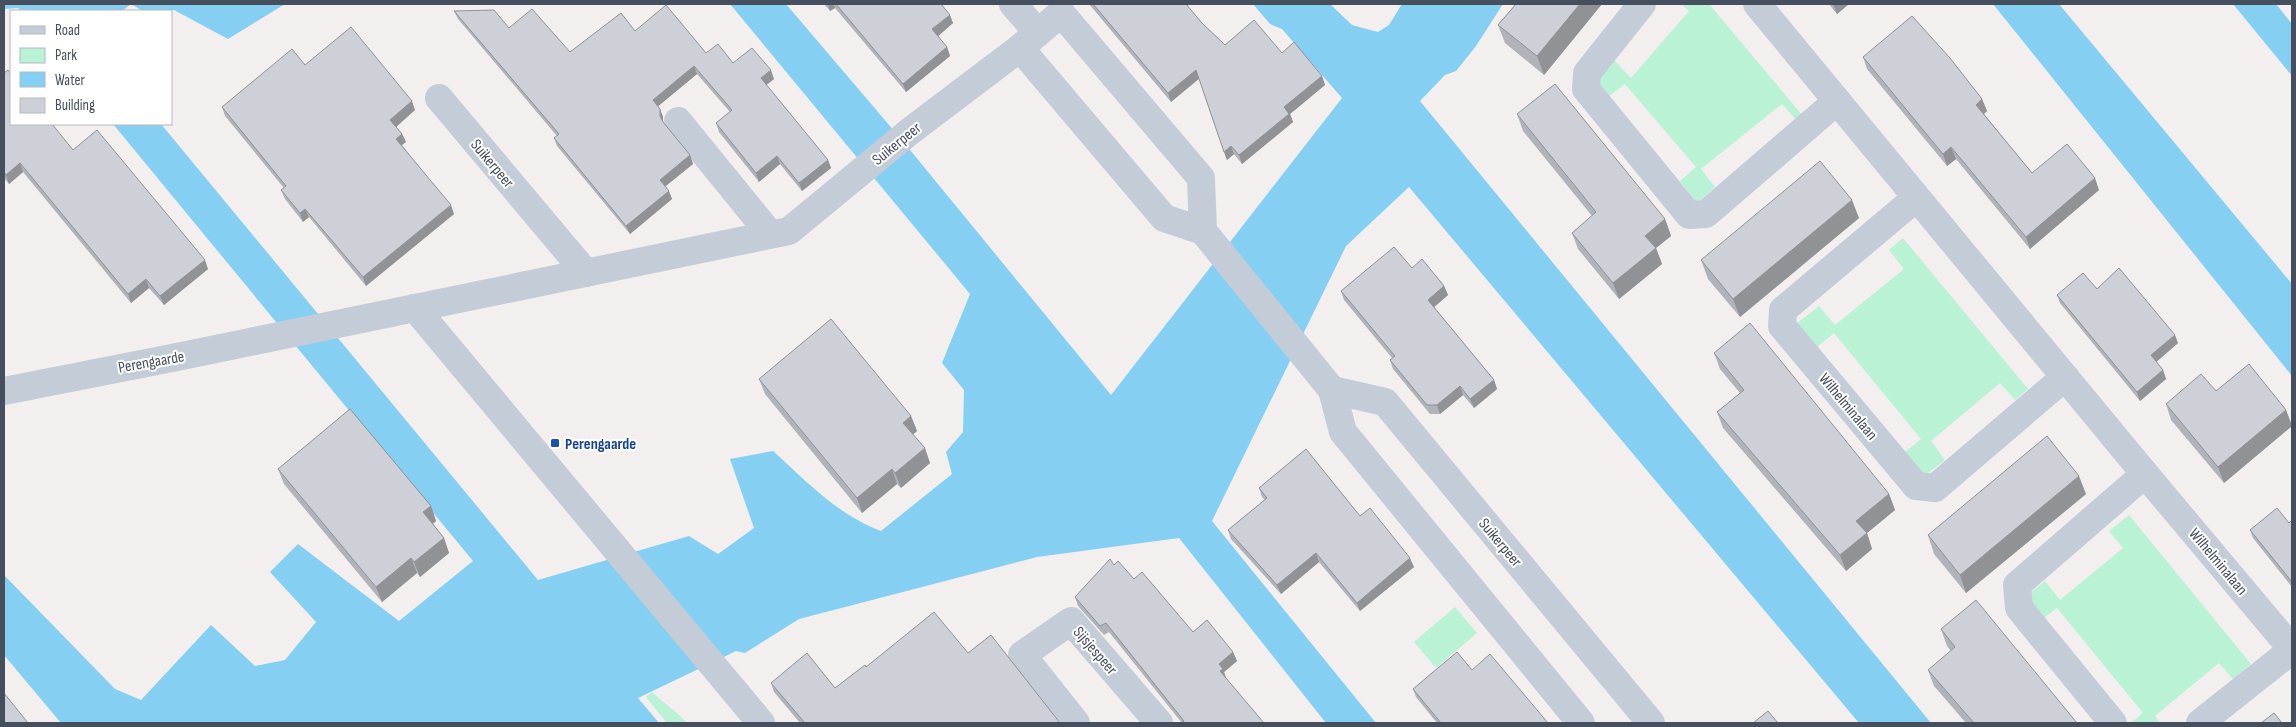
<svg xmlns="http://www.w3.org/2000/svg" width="2296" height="727" font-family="'Sofia Sans Condensed',sans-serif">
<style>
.green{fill:#baf2d6}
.water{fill:#84cff2}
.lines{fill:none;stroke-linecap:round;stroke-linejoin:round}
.minor{stroke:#c4ccd8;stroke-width:28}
.wall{fill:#b0b3b9}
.shaded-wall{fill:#909296}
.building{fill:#cdd0d7;stroke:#909296}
.transit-dot{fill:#1a4fb4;stroke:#fff;stroke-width:2}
.labels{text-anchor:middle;stroke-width:4;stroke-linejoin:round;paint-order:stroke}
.street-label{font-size:16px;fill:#454f5e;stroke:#fff}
.transit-label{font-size:16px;font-weight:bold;fill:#164399;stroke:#fff;text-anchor:start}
</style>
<rect width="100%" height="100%" fill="#f2efee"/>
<!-- green -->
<g class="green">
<polygon points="1681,4 1709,4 1803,116 1797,121 1782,104 1701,169 1715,187 1697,203 1680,181 1696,167 1625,84 1607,98 1595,83 1614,60 1631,78 1689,11"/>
<polygon points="1903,238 2028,389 2015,400 2000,383 1931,441 1945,460 1923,477 1904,453 1921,439 1834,333 1816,348 1796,324 1819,306 1835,325 1904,269 1889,250"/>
<polygon points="2129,515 2251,664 2233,679 2219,663 2155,716 2160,723 2131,723 2143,713 2057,608 2041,620 2023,599 2045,581 2060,600 2123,548 2109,531"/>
<polygon points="1455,607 1477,633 1436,668 1414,642"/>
<path d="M652,692c12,11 24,19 35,31h-20l-21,-26z"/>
</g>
<!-- water -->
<g class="water">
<polygon points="4,4 285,4 228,39 174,10 141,10 131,4 122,11 21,11 18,8 4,9"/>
<path d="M730,4h56l115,135 210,256 231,-297 -60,-69 -12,-5 -17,-20h77l22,21 26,7 11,-7 13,-21h101l-27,42 -20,25 -11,4 -25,26 511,622h-72l-450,-536 -63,59 -134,275 164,202h-50l-147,-185 -142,19 -238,62 -54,34 -9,-2 -98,47 21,25h-598l-57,-68v-80l111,114 26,11 70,-75 44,41 30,-6 31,-38 -46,-50 28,-28 101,77 74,-60 -360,-437h48l377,456 151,-44 29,18 36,-26 -24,-69 43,-8c33,30 65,64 108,80l71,-57 -6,-22 17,-20 1,-42 -22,-27 28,-69z"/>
<polygon points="1993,4 2059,4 2292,284 2292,376"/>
<polygon points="2233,4 2276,4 2292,24 2292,76"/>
</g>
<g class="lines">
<!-- minor -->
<g class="minor">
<polyline points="1013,4 1038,33"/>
<polyline points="1642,4 1587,73 1586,89 1689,215 1706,214 1837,101"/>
<polyline points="1757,4 2145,474 2292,649"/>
<polygon points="1061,13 1201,178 1203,231 1164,218 1020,48"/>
<polyline points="439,98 586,273"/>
<polyline points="678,121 770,234"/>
<polyline points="1916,198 1783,310 1782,326 1916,486 1935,488 2065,377"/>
<polyline points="1203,231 1332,390"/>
<polyline points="415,308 761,723"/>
<polyline points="4,391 172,358 789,231 909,132 1020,48"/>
<polyline points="1076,723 1022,655 1071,621 1159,723"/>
<polyline points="1581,723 1343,432 1332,390 1385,402 1651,723"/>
<polyline points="2113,723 2019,608 2017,585 2145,474"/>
<polyline points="2200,723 2292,650"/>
</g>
</g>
<!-- wall -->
<g class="wall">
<polygon points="824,4 941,4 953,23 938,36 947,47 950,56 906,92 835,8 830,11"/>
<polygon points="1089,4 1187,4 1186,4 1202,23 1225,45 1282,53 1322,76 1325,85 1290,114 1293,122 1242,164 1234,154 1227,160 1199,78 1171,102"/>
<polygon points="1516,4 1602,4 1544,75 1505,43 1498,25"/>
<polygon points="1829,4 1849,4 1837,14"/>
<polygon points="454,11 509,28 570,52 635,31 706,53 733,63 774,79 766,85 828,160 831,168 802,191 780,164 759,182 719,132 716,123 730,112 697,74 658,106 663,117 663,122 690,155 693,164 666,186 672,199 630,234 557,146 554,138 557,136 458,19"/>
<polygon points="1863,57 1982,99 1987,111 1984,114 2032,173 2099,190 2030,249 1956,159 1947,166 1867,69"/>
<polygon points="305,65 415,110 396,126 402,134 406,142 402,145 454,214 366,286 309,217 303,222 285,199 281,190 284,188 225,116 222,107"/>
<polygon points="4,73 73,150 208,269 164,305 149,288 131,303 23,172 9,184 4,178"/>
<polygon points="1517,114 1665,219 1671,236 1656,248 1662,264 1619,299 1578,249 1572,233 1592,216 1523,131"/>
<polygon points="1859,218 1740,317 1708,279 1701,260"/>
<polygon points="1444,286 1448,295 1434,307 1494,380 1497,389 1474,408 1463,395 1440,414 1430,414 1393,369 1390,360 1392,358 1344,300 1341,291"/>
<polygon points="2097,289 2178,343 2156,362 2163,370 2166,379 2140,401 2060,303 2057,295"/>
<polygon points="1714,353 1889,494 1895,510 1867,533 1872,549 1846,571 1723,428 1717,412 1740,393 1720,369"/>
<polygon points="759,379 911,416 917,431 913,434 930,463 901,488 897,484 862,513 765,394"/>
<polygon points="2216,391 2286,410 2292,426 2224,483 2171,420 2166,404"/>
<polygon points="278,469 431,506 436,521 433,524 444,538 449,553 420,577 417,573 382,602 284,484"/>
<polygon points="1259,488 1360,516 1414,567 1360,611 1319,562 1281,594 1231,539 1228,530 1265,500 1262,497"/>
<polygon points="2086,494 1966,593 1934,554 1928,535"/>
<polygon points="2292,520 2292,587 2253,538 2250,530 2289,523"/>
<polygon points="1114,565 1134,579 1193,632 1233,652 1237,661 1224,672 1226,678 1182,723 1109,632 1104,635 1078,606 1075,597"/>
<polygon points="1941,629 2077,723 1966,723 1934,686 1928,670 1951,651 1947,646"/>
<polygon points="968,653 1060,723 800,723 774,692 771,683 835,688 866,667"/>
<polygon points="1472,670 1548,723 1437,723 1416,697 1413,689"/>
</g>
<!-- shaded-wall -->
<g class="shaded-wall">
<polygon points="828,4 833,4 835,8 830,11"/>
<polygon points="1580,4 1602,4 1544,75 1537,56"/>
<polygon points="1833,4 1849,4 1837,14"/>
<polygon points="950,15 953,23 936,38 932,29"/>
<polygon points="947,47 950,56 906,92 903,84"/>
<polygon points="694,66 697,74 656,108 653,100"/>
<polygon points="771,70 774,79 764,87 761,78"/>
<polygon points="1196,70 1200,78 1171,102 1168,93"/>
<polygon points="1322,76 1325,85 1290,114 1293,122 1242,164 1239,155 1284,107"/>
<polygon points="1982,99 1987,111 1980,117 1976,105"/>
<polygon points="412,101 415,110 394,129 390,120"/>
<polygon points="660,109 663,117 663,124 660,116"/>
<polygon points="402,134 406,142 399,147 396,139"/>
<polygon points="1231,146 1234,154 1227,160 1224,152"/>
<polygon points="1951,147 1956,159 1947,166 1943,154"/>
<polygon points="690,155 693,164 663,188 660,180"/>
<polygon points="777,156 780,164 759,182 756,173"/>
<polygon points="828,160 831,168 802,191 799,183"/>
<polygon points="20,163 23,172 9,184 6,175"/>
<polygon points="2095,178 2099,190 2030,249 2026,237"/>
<polygon points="669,191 672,199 630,234 626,226"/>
<polygon points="1852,200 1859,218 1740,317 1733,299"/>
<polygon points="451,205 454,214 366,286 363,277"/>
<polygon points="305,209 309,217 303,222 300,213"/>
<polygon points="1665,219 1671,236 1651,252 1645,236"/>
<polygon points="1656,248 1662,264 1619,299 1613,283"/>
<polygon points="205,260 208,269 164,305 160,296"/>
<polygon points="146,279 149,288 131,303 128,294"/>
<polygon points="1444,286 1448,295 1432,309 1428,300"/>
<polygon points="2175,335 2178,343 2154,364 2151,355"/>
<polygon points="2163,370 2166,379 2140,401 2137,392"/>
<polygon points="1494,380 1497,389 1474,408 1470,399"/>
<polygon points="1460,386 1463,395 1440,414 1437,405"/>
<polygon points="2286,410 2292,426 2224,483 2218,467"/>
<polygon points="911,416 917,431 909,438 903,423"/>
<polygon points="925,448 930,463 901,488 895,473"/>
<polygon points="892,469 897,484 862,513 857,498"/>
<polygon points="2079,476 2086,494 1966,593 1960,575"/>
<polygon points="1889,494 1895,510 1867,533 1872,549 1846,571 1840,555 1856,521"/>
<polygon points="431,506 436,521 428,527 423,512"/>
<polygon points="444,538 449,553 420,577 414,562"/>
<polygon points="1316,553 1319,562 1281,594 1277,585"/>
<polygon points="411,558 417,573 382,602 376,587"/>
<polygon points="1410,558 1414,567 1360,611 1357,603"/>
<polygon points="1233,652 1237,661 1224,672 1226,678 1224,680 1220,671 1219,664"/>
</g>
<!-- building -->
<g class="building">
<polygon points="836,4 941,4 950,15 932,29 947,47 903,84"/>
<polygon points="1093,4 1186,4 1202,23 1225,45 1254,20 1282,53 1294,42 1322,76 1284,107 1289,114 1239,155 1231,146 1224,152 1196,70 1168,93"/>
<polygon points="1516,4 1580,4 1537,56 1498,25"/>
<polygon points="666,5 706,53 718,44 733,63 752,48 771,70 761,78 828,160 799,183 777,156 756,173 716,123 732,110 694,66 653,100 660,109 660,116 663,122 690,155 660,180 669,191 626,226 554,138 559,134 454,11 494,10 509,28 532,9 570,52 621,13 635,31"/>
<polygon points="1912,16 1950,58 1982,99 1976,105 2032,173 2067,144 2095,178 2026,237 1951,147 1943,154 1863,57"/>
<polygon points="351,27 412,101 390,120 402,134 396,139 451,205 363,277 305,209 300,213 281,190 286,186 222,107 292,49 305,65"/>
<polygon points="8,70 11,74 11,124 52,124 73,150 97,130 205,260 160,296 146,279 128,294 20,163 6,175 4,172 4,73"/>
<polygon points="1555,84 1665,219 1645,236 1656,248 1613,283 1572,233 1596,212 1517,114"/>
<polygon points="1820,161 1852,200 1733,299 1701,260"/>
<polygon points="1394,247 1412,268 1422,259 1444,286 1428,300 1494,380 1470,399 1460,386 1437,405 1427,405 1390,360 1395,356 1341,291"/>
<polygon points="2119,268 2175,335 2151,355 2163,370 2137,392 2057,295 2083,273 2097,289"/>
<polygon points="831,319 911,416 903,423 925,448 895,473 892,469 857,498 759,379"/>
<polygon points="1750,323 1889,494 1856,521 1867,533 1840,555 1717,412 1744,390 1714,353"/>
<polygon points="2249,364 2286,410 2218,467 2166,404 2201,374 2216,391"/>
<polygon points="350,409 431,506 423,512 444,538 414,562 411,558 376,587 278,469"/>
<polygon points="2047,436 2079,476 1960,575 1928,535"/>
<polygon points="1306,449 1360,516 1370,508 1410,558 1357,603 1316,553 1277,585 1228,530 1267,498 1259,488"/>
<polygon points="2277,508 2289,523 2292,520 2292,582 2250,530"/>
<polygon points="1110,559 1114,565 1118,561 1134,579 1142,572 1193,632 1207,620 1233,652 1219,664 1223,669 1220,671 1264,723 1181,723 1184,721 1106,623 1100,626 1075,597"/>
<polygon points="1976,600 2077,723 1974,723 1928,670 1955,647 1941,629"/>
<polygon points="934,612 968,653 991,635 1060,723 805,723 771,683 807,653 835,688 865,665 866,667"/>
<polygon points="1457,652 1472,670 1490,654 1548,723 1441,723 1413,689"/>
<polygon points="4,693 28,723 4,723"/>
<polygon points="1768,711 1778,723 1753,723"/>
<polygon points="2274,713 2282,723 2261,723"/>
</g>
<!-- markers -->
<rect class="transit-dot" x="550" y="438" width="10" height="10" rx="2.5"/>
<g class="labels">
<!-- street labels -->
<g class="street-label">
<text transform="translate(896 143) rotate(-39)" y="6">Suikerpeer</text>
<text transform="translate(493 163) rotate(50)" y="6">Suikerpeer</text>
<text transform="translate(151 361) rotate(-10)" y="6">Perengaarde</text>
<text transform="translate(1849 406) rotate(50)" y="6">Wilhelminalaan</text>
<text transform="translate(1501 542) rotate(50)" y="6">Suikerpeer</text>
<text transform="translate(2219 561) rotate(50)" y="6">Wilhelminalaan</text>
<text transform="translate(1096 650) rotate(49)" y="6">Sijsjespeer</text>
</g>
<!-- transit labels -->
<g class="transit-label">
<text x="565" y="449">Perengaarde</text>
</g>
</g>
<!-- border -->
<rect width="2296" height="727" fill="none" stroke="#454f5e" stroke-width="10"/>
<!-- legend -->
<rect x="10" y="10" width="162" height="115" fill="#ffffff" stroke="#b5b9bf"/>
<rect x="20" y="26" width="25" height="8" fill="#c4ccd8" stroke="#b5b9bf"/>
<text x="55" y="35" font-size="15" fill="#454f5e">Road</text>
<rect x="20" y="48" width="25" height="15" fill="#baf2d6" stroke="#b5b9bf"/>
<text x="55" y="60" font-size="15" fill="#454f5e">Park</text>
<rect x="20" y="72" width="25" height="15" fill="#84cff2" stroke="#b5b9bf"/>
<text x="55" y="85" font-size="15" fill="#454f5e">Water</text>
<rect x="20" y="98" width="25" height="15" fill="#cdd0d7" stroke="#b5b9bf"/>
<text x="55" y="110" font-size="15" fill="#454f5e">Building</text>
</svg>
